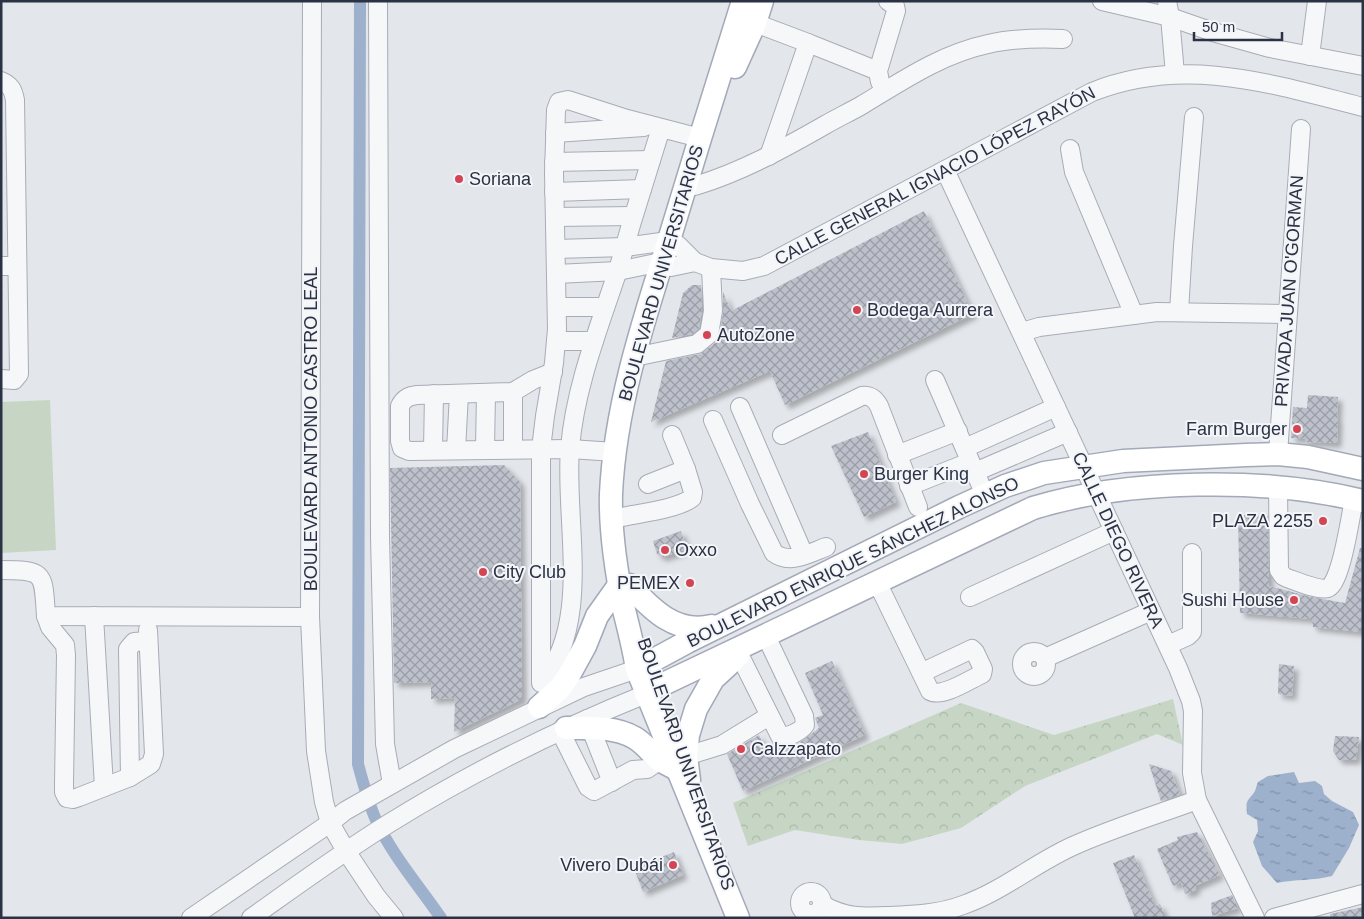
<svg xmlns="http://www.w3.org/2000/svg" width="1364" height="919" font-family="Helvetica,sans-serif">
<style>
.park{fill:url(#park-crowns)}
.pitch{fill:#c7d6c4}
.water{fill:url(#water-ripples)}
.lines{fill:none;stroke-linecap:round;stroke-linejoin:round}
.canal{stroke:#9db1cc;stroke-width:12}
.building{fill:url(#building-cross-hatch);filter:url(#shadow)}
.minor-casing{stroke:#a8acb6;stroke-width:20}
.major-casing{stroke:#a2a9b8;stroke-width:25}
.minor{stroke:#f6f7f9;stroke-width:18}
.major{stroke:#fff;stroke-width:22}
.poi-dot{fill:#d34552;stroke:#f3f5f8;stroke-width:2}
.labels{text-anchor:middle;stroke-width:4;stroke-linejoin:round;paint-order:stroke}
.street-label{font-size:18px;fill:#2a3244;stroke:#f3f5f8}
.poi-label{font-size:18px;fill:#2a3244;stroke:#f3f5f8;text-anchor:start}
</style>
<defs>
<pattern id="park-crowns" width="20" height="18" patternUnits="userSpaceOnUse" patternTransform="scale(1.25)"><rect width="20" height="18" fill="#c7d6c4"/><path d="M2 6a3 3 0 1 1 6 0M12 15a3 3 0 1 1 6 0" fill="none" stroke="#abb8aa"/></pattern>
<pattern id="water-ripples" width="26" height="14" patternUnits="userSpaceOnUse" patternTransform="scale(1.25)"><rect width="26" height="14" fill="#9db1cc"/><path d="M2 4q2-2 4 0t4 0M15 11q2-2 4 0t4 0" fill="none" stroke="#8091a7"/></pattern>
<pattern id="building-cross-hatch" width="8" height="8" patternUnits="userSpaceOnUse" patternTransform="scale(1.25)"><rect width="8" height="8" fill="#bdc1cb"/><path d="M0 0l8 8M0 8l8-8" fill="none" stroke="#9a9da6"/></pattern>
<filter id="shadow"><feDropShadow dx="4.5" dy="4.5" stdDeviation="2.5" flood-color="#0004"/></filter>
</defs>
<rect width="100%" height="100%" fill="#e3e6eb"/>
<!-- park -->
<polygon class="park" points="1173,699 1183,745 1157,734 1025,786 961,828 902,844 859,840 795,830 748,846 733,803 961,703 1054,735"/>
<!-- pitch -->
<polygon class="pitch" points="50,400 56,550 1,553 1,402"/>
<!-- water -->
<path class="water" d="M1294,772l5,11 16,-2 7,5 2,8 8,7 21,11 6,13 -10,23 -17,28c-19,5 -37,3 -55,7l-15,-17 -9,-24 5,-11 -1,-11 -10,-6c-1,-12 -1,-12 6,-20 3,-3 3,-8 5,-12l10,-6z"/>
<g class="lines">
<!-- canal -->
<path class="canal" d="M360,1l-2,763c5,19 10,38 18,56 16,35 43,66 65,98"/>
</g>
<!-- building -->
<g class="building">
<polygon points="924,211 973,314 785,405 770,371 651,422 666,361 700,354 716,342 719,336 723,313 723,292 731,311"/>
<polygon points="692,285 701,285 702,310 699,328 692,334 672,338 683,293"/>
<polygon points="1308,395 1338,397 1337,419 1338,419 1337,443 1305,442 1305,439 1291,438 1293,407 1307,408"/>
<polygon points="868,432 896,502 864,517 831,446"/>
<polygon points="504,465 520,482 522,699 454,732 455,698 431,699 431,682 394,683 390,468"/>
<polygon points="1238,515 1268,516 1269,586 1311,597 1345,603 1360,548 1363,548 1363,632 1313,627 1312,619 1240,613"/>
<polygon points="681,531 687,549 663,557 657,554 653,541"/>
<polygon points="832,661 865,735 743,791 727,754 759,735 764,746 772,743 775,749 799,743 819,728 815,718 823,715 805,673"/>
<polygon points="1279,664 1294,666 1292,696 1278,694"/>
<polygon points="1335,736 1359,737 1356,760 1339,760 1333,751"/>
<polygon points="1149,764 1171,771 1180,795 1161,801"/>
<polygon points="1197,832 1220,875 1195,886 1196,890 1185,894 1181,882 1173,886 1157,849 1178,840 1177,837"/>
<polygon points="674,852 683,875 643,892 634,868"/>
<polygon points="1134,855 1155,906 1160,904 1166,918 1135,918 1113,863"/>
<polygon points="1232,895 1238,908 1212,916 1211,903"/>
<polygon points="1363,907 1363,918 1330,918 1330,914"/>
</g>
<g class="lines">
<!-- minor casing -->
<g class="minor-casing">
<g id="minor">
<polyline points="312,1 310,617 316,751 324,802 330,823 346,851 376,896 394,918"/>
<polyline points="378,1 380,537 385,744 392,784"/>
<polyline points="1102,1 1170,17 1213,32 1270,48 1363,66"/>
<polyline points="1167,1 1170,17 1175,74"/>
<polyline points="755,23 808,43"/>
<polyline points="1310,56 1317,1"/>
<path d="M1,81c10,4 12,9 14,19l4,274 -5,6 -13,-1"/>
<polyline points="880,82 878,71 896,11 895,6 888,1"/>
<path d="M661,128c-9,29 -18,58 -27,87 -6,19 -11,39 -17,58 -19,57 -42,115 -47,175 -6,72 23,176 -29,235v-234l4,-33 9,-53 3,-34 -3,-156 2,-63 3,-8 9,-2 59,19 73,19"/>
<polyline points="555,133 644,127"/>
<polyline points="1070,149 1074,172 1134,315"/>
<polyline points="769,156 808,43 878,71"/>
<polyline points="554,162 651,160"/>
<polyline points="945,170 1178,668 1191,701 1193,711 1192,773 1197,800 1255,918"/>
<path d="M695,186c46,-14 88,-37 130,-61 12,-7 25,-13 37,-20 40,-24 79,-51 126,-61 25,-6 50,-6 75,-5"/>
<polyline points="554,192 642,189"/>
<polyline points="555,217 633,216"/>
<path d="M556,249l69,-2 43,-6 10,4 17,17 16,6 32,3 21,-5 328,-174c92,-37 180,-8 271,15"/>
<polyline points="1,266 17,266"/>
<polyline points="556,274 618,271 661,262 671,267 695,262"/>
<polyline points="557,307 605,307"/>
<polyline points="1179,312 1183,246 1194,117"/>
<polyline points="1022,332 1039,327 1157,312 1287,314"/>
<polyline points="556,341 594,341"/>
<polyline points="644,355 697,344 709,334 713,311 711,268"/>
<path d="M553,372l-20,8 -20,12 -96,3c-8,1 -13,3 -17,11v35l2,7 7,3 161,-2 45,3"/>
<polyline points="935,380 985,495"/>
<polyline points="513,392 513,449"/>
<polyline points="740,407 804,555"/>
<path d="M713,420l37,84 24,49c16,12 36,0 52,-6"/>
<polyline points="672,435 686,469"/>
<path d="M782,435l80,-39c9,-1 13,3 17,10l39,101"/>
<polyline points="965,448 1056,407"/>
<polyline points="485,449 486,393"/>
<polyline points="433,450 434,394"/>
<polyline points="456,450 459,394"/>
<polyline points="1278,454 1301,129"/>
<polyline points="897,455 958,431"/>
<polyline points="975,472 1068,432"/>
<polyline points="909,486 970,462"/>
<path d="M1278,488l1,82 4,6 4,2c9,3 32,13 41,10 13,-5 23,-74 26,-89"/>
<path d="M622,517c19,-4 55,-8 70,-19l1,-6 -7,-23 -38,15"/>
<path d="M1,570c45,0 42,3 45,46l264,1"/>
<path d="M877,582l53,109c12,7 39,-11 52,-17l1,-5 -8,-17 -3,-3 -51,24"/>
<polyline points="970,597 1114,531"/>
<polyline points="46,616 50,627 65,645 66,655 64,784 64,792 67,798 73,799 79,797 130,777 128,649 134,642 148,641"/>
<polyline points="94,616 104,787"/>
<polyline points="1168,645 1188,636 1192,632 1192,553"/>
<circle cx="1034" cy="664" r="12"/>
<path d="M739,654l41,82c8,2 21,-5 25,-11l-1,-9 -38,-80"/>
<polyline points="1045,658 1151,611"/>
<polyline points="587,719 612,782"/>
<polyline points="560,731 588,787 594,791 633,770 647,769 660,760"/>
<polyline points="686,756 722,745 769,716"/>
<polyline points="130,777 151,764 154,754 148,630"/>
<circle cx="811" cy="903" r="11"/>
<path d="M823,905c23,13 40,12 66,11 25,-1 50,-2 74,-11 40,-14 72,-42 110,-59 40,-18 83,-31 124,-46"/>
<polyline points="191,918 330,823 345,811 454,749 584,687 637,669"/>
<path d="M251,918c45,-32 90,-65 137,-94 82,-51 169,-94 258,-130"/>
<polyline points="1274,918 1363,894"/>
</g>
</g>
<!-- major casing -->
<g class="major-casing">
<g id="major">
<polyline points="735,67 755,23 762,1"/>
<path d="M629,585c22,24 47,50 83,41"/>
<polyline points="637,669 687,642 959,507 1005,486 1044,473 1123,461 1246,455 1278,454 1308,457 1363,469"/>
<path d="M646,694l9,-6 378,-180c94,-29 234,-31 330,-7"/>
<polyline points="539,707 560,688 568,677 585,646 597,616 619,585"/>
<path d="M566,728c23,0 48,-2 69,10 10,6 17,16 26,23 6,3 12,6 17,9"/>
<polyline points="689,780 686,756 688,735 696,709 713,679 738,656"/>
<path d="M738,918l-101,-249c-3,-20 -8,-39 -13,-59 -8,-39 -14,-77 -13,-116 4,-87 32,-172 58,-254 24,-80 49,-159 74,-239"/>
</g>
</g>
<!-- minor -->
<use href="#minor" class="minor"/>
<!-- major -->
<use href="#major" class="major"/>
</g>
<!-- markers -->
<g class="poi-dot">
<circle cx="459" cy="179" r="5"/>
<circle cx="857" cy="310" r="5"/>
<circle cx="707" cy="335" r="5"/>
<circle cx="1297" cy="429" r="5"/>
<circle cx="864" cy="474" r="5"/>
<circle cx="1323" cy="521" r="5"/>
<circle cx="665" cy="550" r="5"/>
<circle cx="483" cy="572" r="5"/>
<circle cx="690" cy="583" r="5"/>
<circle cx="1294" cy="600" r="5"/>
<circle cx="741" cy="749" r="5"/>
<circle cx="673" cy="865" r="5"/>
</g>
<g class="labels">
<!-- street labels -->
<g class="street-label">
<text transform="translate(935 176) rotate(-28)" y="6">CALLE GENERAL IGNACIO LÓPEZ RAYÓN</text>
<text transform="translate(661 273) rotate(-74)" y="6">BOULEVARD UNIVERSITARIOS</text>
<text transform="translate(1289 291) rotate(-86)" y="6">PRIVADA JUAN O'GORMAN</text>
<text transform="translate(311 429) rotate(-90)" y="6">BOULEVARD ANTONIO CASTRO LEAL</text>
<text transform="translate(1118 540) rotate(65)" y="6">CALLE DIEGO RIVERA</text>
<text transform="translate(853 562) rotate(-26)" y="6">BOULEVARD ENRIQUE SÁNCHEZ ALONSO</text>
<text transform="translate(686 764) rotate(71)" y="6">BOULEVARD UNIVERSITARIOS</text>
</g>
<!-- poi labels -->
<g class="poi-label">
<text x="469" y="185">Soriana</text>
<text x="867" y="316">Bodega Aurrera</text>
<text x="717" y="341">AutoZone</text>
<text x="1287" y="435" text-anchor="end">Farm Burger</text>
<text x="874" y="480">Burger King</text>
<text x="1313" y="527" text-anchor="end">PLAZA 2255</text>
<text x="675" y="556">Oxxo</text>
<text x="493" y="578">City Club</text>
<text x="680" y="589" text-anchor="end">PEMEX</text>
<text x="1284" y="606" text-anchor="end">Sushi House</text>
<text x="751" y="755">Calzzapato</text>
<text x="663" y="871" text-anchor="end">Vivero Dubái</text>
</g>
</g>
<!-- border -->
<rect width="1364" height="919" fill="none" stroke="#2a3244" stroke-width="5"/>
<!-- scale -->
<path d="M1194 32v8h88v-8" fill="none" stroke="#2a3244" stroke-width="2.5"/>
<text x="1202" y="32" font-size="15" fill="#2a3244" stroke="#f3f5f8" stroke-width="4" paint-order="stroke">50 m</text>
</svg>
